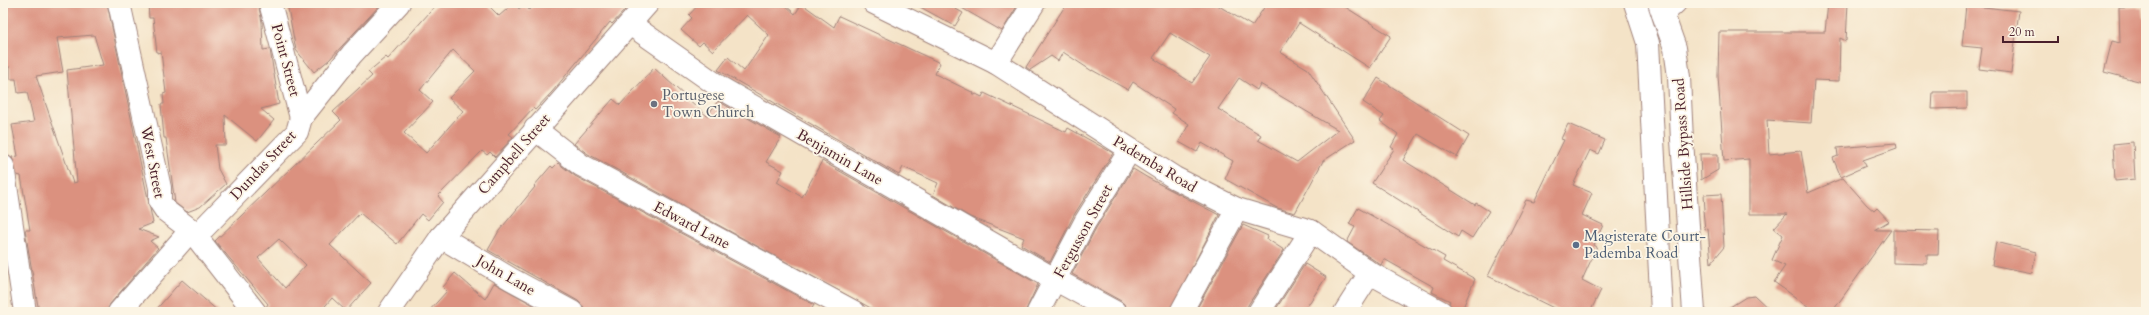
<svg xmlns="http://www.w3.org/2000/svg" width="2149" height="315" font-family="Cardo,serif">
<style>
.building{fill:#db917f;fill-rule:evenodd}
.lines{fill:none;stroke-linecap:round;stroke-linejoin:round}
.minor-casing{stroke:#9f8179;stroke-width:24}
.major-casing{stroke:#9f8179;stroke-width:24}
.minor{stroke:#fff;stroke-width:22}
.major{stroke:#fff;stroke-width:22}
.worship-dot{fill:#6b7280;stroke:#fcf5e5;stroke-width:1.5}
.service-dot{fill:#5c6f8a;stroke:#fcf5e5;stroke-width:1.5}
.labels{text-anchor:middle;stroke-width:3.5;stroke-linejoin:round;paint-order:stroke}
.street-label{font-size:15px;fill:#4a1f2b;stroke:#fcf5e5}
.worship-label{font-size:15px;fill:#5b616d;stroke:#fcf5e5;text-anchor:start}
.service-label{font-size:15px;fill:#4e5e75;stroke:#fcf5e5;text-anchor:start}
</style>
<rect width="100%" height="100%" fill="#fcf5e5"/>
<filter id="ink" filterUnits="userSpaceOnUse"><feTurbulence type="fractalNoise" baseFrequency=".025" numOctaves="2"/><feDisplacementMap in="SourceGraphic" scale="8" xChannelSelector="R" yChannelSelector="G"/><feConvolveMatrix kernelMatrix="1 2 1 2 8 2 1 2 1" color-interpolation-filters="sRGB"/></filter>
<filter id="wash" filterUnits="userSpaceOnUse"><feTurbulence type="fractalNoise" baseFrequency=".012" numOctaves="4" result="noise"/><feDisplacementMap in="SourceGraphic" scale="16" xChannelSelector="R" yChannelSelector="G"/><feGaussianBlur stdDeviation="0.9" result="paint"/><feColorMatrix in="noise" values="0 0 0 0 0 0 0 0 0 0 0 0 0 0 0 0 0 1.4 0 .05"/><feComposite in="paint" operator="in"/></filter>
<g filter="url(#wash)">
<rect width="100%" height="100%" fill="#f4e3c7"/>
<g id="blocks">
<!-- building -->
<g class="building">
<path d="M3,3h104l46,220 -15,6 21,8 -9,4 8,7 -48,56 -3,8h-68l-14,-82h5l-9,-54 -4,-1 -5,-18 6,-1 -6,-31 22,-3 -7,-30 -9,1 -2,-14h-6v-12l-7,1zM94,35l9,30 -36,5 10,112 -4,1 -37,-107 27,-4 -6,-34z"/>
<polygon points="148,3 258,3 262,22 263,50 270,49 271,56 279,104 261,109 274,120 257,141 225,115 226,145 215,145 218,169 226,184 200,207 187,212 175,203 166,138 164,138 161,104 164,104 163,94 166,93 161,52 157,53 153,18 149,18"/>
<polygon points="287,3 382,3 329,60 314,72 296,50"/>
<path d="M438,3h48l13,13 15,-13 5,6 5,-4 5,5 6,-7h82l8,7 -13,14 -2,-2 -58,70 -17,18 -2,-2 -24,26 4,3 -18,20 -5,-5 -3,3 -5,-4 -44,45 5,6 -15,18 -7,-6 -24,30 -37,-31 -30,32 41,38 -25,28 -14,-13 -12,14h-53l-1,-5 2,-3 -53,-63 126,-121 -8,-8 39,-36 -4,-4 18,-15 2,2zM453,50l22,21 -26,27 14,13 -37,42 -22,-20 29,-31 -13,-12zM279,239l27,26 -21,23 -27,-30z"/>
<polygon points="700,3 783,3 795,14 802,4 834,27 839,16 940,63 935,74 974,93 973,96 976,94 982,97 984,93 1066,132 1068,128 1113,153 1074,215 1050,262 1021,245 1024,238 970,217 933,195 938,183 903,167 899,175 718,70 728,57 744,71 769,35 747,15 713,51 703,42 699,46 681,30 692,18 689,15"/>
<polygon points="913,3 945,3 963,13 955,26"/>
<polygon points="953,3 1019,3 1002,31"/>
<path d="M1067,3h147l38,23 15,-23h72l52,33 -21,32 -71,-45 -19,29 28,17 47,71 -32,21 -28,52 -18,-5 -52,-29 8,-18 -31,-18 -5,9 -18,-10 10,-18 -17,-11 2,-4 -41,-27 -5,8 -36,-20v1l-29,-19 -5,9 -7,-5 -21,14 -4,-3zM1170,33l40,24 -18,26 -39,-25zM1239,78l18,12 3,-6 78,46 -41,32 -39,-22 3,-5 -43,-26z"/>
<polygon points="1828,3 1848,3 1846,41 1840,38 1839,81 1814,80 1811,123 1767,120 1769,154 1801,151 1808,193 1843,178 1867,205 1874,211 1877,208 1889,221 1874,230 1891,230 1832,312 1816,312 1774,282 1785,266 1772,260 1783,235 1774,228 1787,214 1749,214 1749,159 1724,161 1718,76 1719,32 1825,32"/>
<polygon points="1966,5 2019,11 2011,73 1979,69 1982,48 1962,46"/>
<polygon points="2143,7 2144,18 2146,18 2146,83 2104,72 2112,41 2120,43 2119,8"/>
<polygon points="654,68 707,116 718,101 781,137 766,162 783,171 777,182 802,197 822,161 1038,284 1025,312 878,312 588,154 574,144 613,99 620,105"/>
<polygon points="1378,78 1469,136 1457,157 1418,134 1403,160 1475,205 1476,203 1489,211 1472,238 1461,231 1458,237 1372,183 1394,149 1391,147 1398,134 1380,121 1384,116 1363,102"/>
<polygon points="1933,92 1967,92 1967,108 1932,109"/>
<polygon points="1568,124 1605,140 1599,154 1590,150 1573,185 1592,193 1582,215 1603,225 1594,245 1597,247 1582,280 1601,290 1590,312 1562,312 1488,276 1526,200 1534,202 1564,140 1561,139"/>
<polygon points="2133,142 2135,179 2115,181 2113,144"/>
<polygon points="1896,143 1897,148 1863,160 1866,166 1841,177 1833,158 1838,156 1837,148"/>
<polygon points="1700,154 1718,154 1718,170 1701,180"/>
<polygon points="558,163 575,176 814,305 810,312 584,312 583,306 578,301 488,250 499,231 535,187 534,186 551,166 553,168"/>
<polygon points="1133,169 1148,178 1219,215 1169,312 1127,312 1126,306 1121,301 1072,274 1096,228"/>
<polygon points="1721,194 1724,247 1711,263 1708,229 1705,230 1703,210 1705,210 1704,195"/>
<polygon points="1358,208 1445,257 1443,261 1475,279 1461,312 1453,309 1449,303 1450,301 1432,292 1434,287 1384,259 1381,265 1347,242 1355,227 1349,224"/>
<polygon points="1243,225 1268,236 1267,239 1284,250 1248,305 1247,312 1195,312"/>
<polygon points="1893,230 1939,231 1938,255 1927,255 1927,264 1893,263"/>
<polygon points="1996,242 2036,252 2032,273 1992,265"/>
<polygon points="1305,264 1326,277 1310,302 1303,312 1274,312"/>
<polygon points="455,273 485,299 494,283 546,312 428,312 447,291 443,287"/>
<polygon points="182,280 219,312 154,312"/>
<polygon points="1755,296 1772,312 1722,312 1746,297"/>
</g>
</g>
</g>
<g filter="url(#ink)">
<use href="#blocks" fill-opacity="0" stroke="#9f8179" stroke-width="1"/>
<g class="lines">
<!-- minor casing -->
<g class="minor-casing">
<g id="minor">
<polyline points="119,3 160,188 160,202 166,211 191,230 255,312"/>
<polyline points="270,3 301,118"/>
<polyline points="1663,14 1675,3"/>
<polyline points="630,24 721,88 1056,280 1115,312"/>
<polyline points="996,63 1034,3"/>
<polyline points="535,129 581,165 854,312"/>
<polyline points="3,166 25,312"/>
<polyline points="441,237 511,279 572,312"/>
<polyline points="119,312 191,230 198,234 297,132 301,118 352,54 399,3"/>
<polyline points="1038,312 1085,222 1130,150"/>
<polyline points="1181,312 1237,209"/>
<polyline points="1259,312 1311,231"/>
<polyline points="1345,312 1370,273"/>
</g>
</g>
<!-- major casing -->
<g class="major-casing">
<g id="major">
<polyline points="874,3 996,63 1175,178 1237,209 1311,231 1370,273 1441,312"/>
<polyline points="1635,3 1648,43 1662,312"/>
<polyline points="1659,3 1675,48 1679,77 1682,140 1694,312"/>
<polyline points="389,312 441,237 648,3"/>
</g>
</g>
<!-- minor -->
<use href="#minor" class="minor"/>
<!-- major -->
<use href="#major" class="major"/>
</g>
</g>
<!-- markers -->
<circle class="worship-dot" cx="654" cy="104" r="4"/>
<circle class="service-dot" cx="1576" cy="245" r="4"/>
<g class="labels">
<!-- street labels -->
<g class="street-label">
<text transform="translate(286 60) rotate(75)" y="5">Point Street</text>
<text transform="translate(1683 144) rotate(-94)" y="5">Hillside Bypass Road</text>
<text transform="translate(514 154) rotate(-49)" y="5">Campbell Street</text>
<text transform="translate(840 157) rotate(30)" y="5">Benjamin Lane</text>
<text transform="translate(153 162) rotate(79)" y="5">West Street</text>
<text transform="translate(1155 164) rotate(31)" y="5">Pademba Road</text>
<text transform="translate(263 165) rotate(-47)" y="5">Dundas Street</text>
<text transform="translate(692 225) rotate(28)" y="5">Edward Lane</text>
<text transform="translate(1083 231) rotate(-61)" y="5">Fergusson Street</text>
<text transform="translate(506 275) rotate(30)" y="5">John Lane</text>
</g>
<!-- worship labels -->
<g class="worship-label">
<text x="662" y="100">Portugese<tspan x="662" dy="17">Town Church</tspan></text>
</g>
<!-- service labels -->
<g class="service-label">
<text x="1584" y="241">Magisterate Court-<tspan x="1584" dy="17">Pademba Road</tspan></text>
</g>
</g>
<!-- margin -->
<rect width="2149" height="315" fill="none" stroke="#fcf5e5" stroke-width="16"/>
<!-- scale -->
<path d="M2003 36v6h55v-6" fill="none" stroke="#4a1f2b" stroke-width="2"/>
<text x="2009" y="36" font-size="12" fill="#4a1f2b" stroke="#fcf5e5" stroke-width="3" paint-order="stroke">20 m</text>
</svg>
